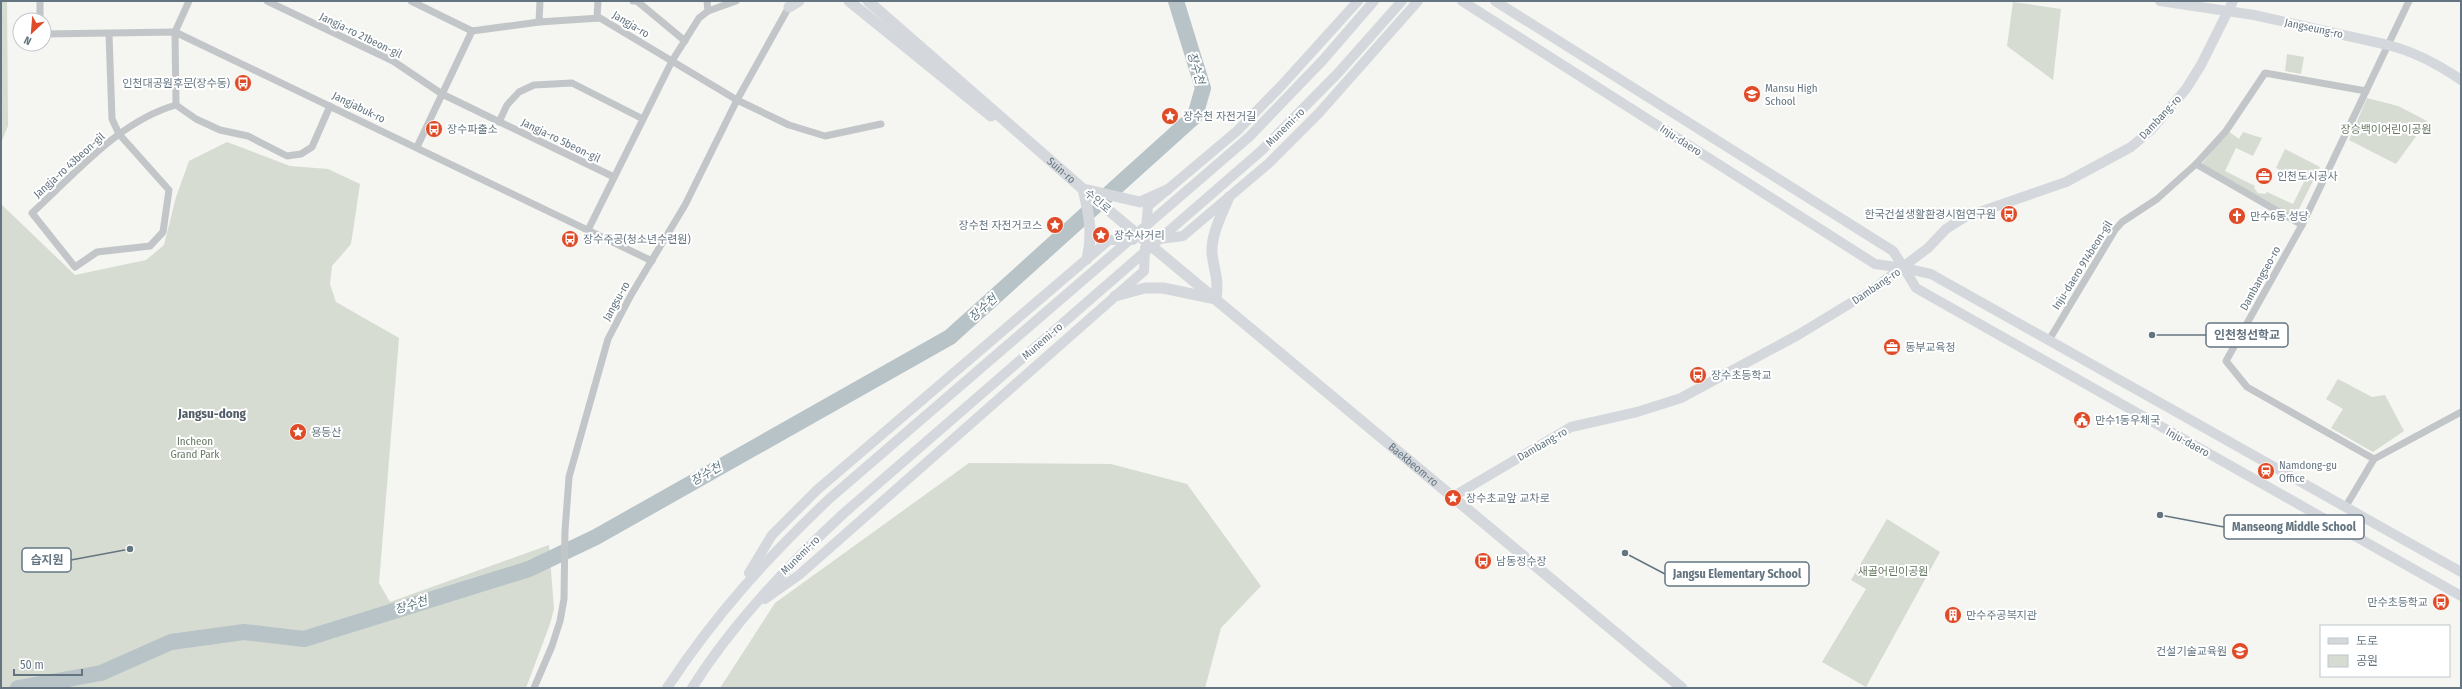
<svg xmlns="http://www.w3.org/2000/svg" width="2462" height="689" font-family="'Fira Sans Condensed','Noto Sans KR',sans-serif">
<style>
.green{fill:#d6dcd2}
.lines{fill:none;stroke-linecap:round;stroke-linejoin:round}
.river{stroke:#b7c3c7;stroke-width:16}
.street{stroke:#c2c6c9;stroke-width:7}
.secondary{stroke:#d4d8dc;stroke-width:10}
.primary{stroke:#d4d8dc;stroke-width:11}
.labels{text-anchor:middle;stroke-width:4;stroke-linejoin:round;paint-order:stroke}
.street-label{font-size:11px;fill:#647581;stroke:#fff}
.poi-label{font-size:11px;fill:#647581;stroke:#fff;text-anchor:start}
.park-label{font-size:11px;fill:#687963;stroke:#fff}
.water-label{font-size:12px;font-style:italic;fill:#5f777f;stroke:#fff}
.quarter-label{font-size:13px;font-weight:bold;fill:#525e67;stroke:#fff}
.leader{fill:none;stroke:#647581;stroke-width:1.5}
.callout-dot{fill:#647581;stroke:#fff;stroke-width:1.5}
.callout{fill:#fff;stroke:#647581;stroke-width:1.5}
.callout-label{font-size:12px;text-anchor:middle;font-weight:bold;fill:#647581}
</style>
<rect width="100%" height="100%" fill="#f5f5f1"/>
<!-- green -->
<g class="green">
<polygon points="1,1 7,1 8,126 1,143"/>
<polygon points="2013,2 2061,9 2053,80 2007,46"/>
<polygon points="2287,54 2304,57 2301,74 2285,71"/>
<polygon points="2367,98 2398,106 2427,121 2396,164 2349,140"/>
<polygon points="2228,131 2239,139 2243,132 2262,138 2253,156 2236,148 2225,171 2255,186 2254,188 2258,193 2265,194 2267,192 2293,204 2304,182 2276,168 2285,149 2320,167 2295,217 2201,165"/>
<polygon points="227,142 290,166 328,169 360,184 351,244 332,266 330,284 336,302 399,338 379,583 390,602 549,545 554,609 550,624 526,688 1,688 1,204 75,275 146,260 164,245 176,197 189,161"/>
<polygon points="2338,379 2372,397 2385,395 2404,431 2373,452 2331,428 2343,409 2326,399"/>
<polygon points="969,463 1111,464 1187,484 1261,586 1221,628 1205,688 720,688 775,603"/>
<polygon points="1887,519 1940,552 1866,687 1822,662 1866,589 1851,580"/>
</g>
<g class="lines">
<!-- river -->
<polyline class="river" points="18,688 101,673 171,642 244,632 304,639 529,569 596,537 950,337 1195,116 1203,88 1176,1"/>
<!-- street -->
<g class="street">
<polyline points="40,1 40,20"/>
<polyline points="189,1 175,32 176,105 196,119 220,130 248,136 287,156 301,154 312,147 330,106"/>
<polyline points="267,1 393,61 442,94 614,177"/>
<polyline points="411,1 472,31 539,22 600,18 737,100 789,125 825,136 881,124"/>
<polyline points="633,1 637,1 685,41"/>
<polyline points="708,11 736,1"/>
<polyline points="597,18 598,1"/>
<polyline points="539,22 540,1"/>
<polyline points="44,34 175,32 652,261"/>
<path d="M109,34l3,85 7,15 50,56 -6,42 -13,14 -53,6 -22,15 -43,-54c43,-39 87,-92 144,-108"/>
<polyline points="499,122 507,105 519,92 534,85 572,83 643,119"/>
<polyline points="417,147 472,31"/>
<polyline points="2196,164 2302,225"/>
<polyline points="588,230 672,61 699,18 708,11 707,1"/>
<polyline points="2049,340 2115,230 2122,222 2157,199 2196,164 2226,131 2265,73 2366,91"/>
<polyline points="2374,459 2247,387 2226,361 2302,225 2409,1"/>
<polyline points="2346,506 2374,459 2461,412"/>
<polyline points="534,688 552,646 560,621 564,599 565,531 569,477 608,339 631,295 685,205 737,100 790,5"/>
</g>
<!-- secondary -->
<g class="secondary">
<polyline points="1462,1 1875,264 1904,268 1916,288 2461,596"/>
<polyline points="1495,1 1893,251 1904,268 1931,274 2461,572"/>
<path d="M2160,1l94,14 134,30c27,7 50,19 73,35"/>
<polyline points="1146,229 1148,206 1237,131 1282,85 1358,1"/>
<polyline points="1159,239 1183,236 1269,163 1319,113 1418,1"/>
<polyline points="1454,496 1571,427 1637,412 1681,398 1798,335 1872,290 1928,248 1946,229 1965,217 2066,182 2131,147 2151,130 2186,89 2201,65 2233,1"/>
<polyline points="749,573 772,535 817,490 1109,240 1133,240"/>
<polyline points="765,599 799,575 1144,271 1145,248"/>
<path d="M667,688c48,-73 99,-129 162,-189l420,-362 74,-77 51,-59"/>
<path d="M692,688c41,-65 95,-122 151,-174l418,-363 77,-78 64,-72"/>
</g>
<!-- primary -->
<g class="primary">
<polyline points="849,1 991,116"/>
<path id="s1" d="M868,1l215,188 599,499"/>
<polyline points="789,7 799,1"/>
<path d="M1083,189c6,25 10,45 4,70"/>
<polyline points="1088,190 1140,202 1167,190"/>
<path d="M1115,296l30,-8h18l53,11c3,-22 -2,-27 -4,-46 -1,-19 10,-39 17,-56"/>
</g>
</g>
<!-- icons -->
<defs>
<g id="bus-disc" transform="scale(0.9)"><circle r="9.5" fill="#df4b27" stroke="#fff"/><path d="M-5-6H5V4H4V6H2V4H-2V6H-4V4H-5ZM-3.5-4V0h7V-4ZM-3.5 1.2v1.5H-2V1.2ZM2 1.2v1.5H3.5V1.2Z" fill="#fff"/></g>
<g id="school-disc" transform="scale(0.9)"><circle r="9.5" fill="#df4b27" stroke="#fff"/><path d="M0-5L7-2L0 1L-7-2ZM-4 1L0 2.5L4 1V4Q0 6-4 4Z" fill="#fff"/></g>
<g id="sight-disc" transform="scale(0.9)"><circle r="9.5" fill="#df4b27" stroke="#fff"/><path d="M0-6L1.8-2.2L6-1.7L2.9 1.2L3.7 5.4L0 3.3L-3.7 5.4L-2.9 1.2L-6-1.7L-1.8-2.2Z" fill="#fff"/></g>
<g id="office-disc" transform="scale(0.9)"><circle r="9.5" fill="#df4b27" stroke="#fff"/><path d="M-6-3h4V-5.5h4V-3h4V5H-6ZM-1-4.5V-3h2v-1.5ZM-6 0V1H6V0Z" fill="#fff"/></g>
<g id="church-disc" transform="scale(0.9)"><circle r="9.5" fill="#df4b27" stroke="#fff"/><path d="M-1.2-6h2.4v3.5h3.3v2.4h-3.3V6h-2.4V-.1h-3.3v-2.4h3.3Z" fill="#fff"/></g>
<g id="civic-disc" transform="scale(0.9)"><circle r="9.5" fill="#df4b27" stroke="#fff"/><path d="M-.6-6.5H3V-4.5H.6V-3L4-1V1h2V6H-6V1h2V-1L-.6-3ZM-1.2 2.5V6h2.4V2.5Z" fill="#fff"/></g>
<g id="station-disc" transform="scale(0.9)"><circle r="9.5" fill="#df4b27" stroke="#fff"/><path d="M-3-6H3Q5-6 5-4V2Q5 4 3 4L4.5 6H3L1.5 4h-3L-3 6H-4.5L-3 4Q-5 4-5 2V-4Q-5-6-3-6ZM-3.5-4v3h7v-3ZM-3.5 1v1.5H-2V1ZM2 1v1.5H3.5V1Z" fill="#fff"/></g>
<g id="building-disc" transform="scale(0.9)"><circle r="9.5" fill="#df4b27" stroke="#fff"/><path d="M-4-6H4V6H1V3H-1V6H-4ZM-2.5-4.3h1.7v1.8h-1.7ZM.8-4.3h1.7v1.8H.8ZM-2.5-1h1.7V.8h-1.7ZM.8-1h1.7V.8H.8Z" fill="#fff"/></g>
</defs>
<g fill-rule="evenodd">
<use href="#bus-disc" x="243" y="83"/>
<use href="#school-disc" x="1752" y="94"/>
<use href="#sight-disc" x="1170" y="116"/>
<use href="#bus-disc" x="434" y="129"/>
<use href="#office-disc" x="2264" y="176"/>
<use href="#bus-disc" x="2009" y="214"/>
<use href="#church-disc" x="2237" y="216"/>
<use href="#sight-disc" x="1055" y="225"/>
<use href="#sight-disc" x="1101" y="235"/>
<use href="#bus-disc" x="570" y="239"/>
<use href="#office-disc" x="1892" y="347"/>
<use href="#bus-disc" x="1698" y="375"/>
<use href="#civic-disc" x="2082" y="420"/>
<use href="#sight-disc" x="298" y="432"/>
<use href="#station-disc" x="2266" y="471"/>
<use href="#sight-disc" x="1453" y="498"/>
<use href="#bus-disc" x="1483" y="561"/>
<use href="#bus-disc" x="2441" y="602"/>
<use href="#building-disc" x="1953" y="615"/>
<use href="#school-disc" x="2240" y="651"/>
</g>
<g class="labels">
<!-- street labels -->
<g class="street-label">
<text transform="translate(631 24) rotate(31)" y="4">Jangja-ro</text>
<text transform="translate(2314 28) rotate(12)" y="4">Jangseung-ro</text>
<text transform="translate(361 35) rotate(26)" y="4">Jangja-ro 21beon-gil</text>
<text transform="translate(359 107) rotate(26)" y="4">Jangjabuk-ro</text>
<text transform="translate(2160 117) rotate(-47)" y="4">Dambang-ro</text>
<text transform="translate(1285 127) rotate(-45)" y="4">Munemi-ro</text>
<text transform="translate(561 140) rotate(26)" y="4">Jangja-ro 5beon-gil</text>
<text transform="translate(1681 140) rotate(33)" y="4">Inju-daero</text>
<text transform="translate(69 165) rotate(-42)" y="4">Jangja-ro 43beon-gil</text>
<text dy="4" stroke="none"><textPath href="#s1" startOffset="257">Suin-ro</textPath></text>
<text transform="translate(1098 201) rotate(40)" y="4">수인로</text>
<text transform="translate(2082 265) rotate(-58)" y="4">Inju-daero 914beon-gil</text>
<text transform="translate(2260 278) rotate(-61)" y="4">Dambangseo-ro</text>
<text transform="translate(1876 286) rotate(-34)" y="4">Dambang-ro</text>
<text transform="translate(616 301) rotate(-61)" y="4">Jangsu-ro</text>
<text transform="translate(1042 341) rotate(-41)" y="4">Munemi-ro</text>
<text transform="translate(2188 442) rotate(29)" y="4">Inju-daero</text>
<text transform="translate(1542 444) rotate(-30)" y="4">Dambang-ro</text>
<text dy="4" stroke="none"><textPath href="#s1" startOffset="716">Baekbeom-ro</textPath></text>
<text transform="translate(800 555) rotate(-45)" y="4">Munemi-ro</text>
</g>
<!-- poi labels -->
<g class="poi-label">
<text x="230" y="87" text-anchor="end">인천대공원후문(장수동)</text>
<text x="1765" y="92">Mansu High<tspan x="1765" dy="13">School</tspan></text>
<text x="1183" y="120">장수천 자전거길</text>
<text x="447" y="133">장수파출소</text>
<text x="2277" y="180">인천도시공사</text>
<text x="1996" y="218" text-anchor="end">한국건설생활환경시험연구원</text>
<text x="2250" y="220">만수6동 성당</text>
<text x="1042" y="229" text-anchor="end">장수천 자전거코스</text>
<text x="1114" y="239">장수사거리</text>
<text x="583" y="243">장수주공(청소년수련원)</text>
<text x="1905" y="351">동부교육청</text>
<text x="1711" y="379">장수초등학교</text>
<text x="2095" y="424">만수1동우체국</text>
<text x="311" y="436">용등산</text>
<text x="2279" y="469">Namdong-gu<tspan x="2279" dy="13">Office</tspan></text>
<text x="1466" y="502">장수초교앞 교차로</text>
<text x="1496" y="565">남동정수장</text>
<text x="2428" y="606" text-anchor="end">만수초등학교</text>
<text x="1966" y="619">만수주공복지관</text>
<text x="2227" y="655" text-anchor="end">건설기술교육원</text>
</g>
<!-- park labels -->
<g class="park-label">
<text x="2386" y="133">장승백이어린이공원</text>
<text x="195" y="445">Incheon<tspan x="195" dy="13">Grand Park</tspan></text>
<text x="1893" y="575">새골어린이공원</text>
</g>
<!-- water labels -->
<g class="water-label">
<text transform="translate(1196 68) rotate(74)" y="4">장수천</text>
<text transform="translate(983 308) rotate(-42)" y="4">장수천</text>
<text transform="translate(706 474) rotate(-30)" y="4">장수천</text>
<text transform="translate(411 605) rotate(-17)" y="4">장수천</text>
</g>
<!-- quarter labels -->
<g class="quarter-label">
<text x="212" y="418">Jangsu-dong</text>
</g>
</g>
<!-- callouts -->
<path class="leader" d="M2152 335L2206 335M2160 515L2224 527M130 549L71 560M1625 553L1665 574"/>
<g class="callout-dot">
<circle cx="2152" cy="335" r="4"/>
<circle cx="2160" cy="515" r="4"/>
<circle cx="130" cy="549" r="4"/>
<circle cx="1625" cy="553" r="4"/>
</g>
<g class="callout">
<rect x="2206" y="323" width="82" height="24" rx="4"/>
<rect x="2224" y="515" width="140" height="24" rx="4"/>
<rect x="22" y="548" width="49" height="24" rx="4"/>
<rect x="1665" y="562" width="144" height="24" rx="4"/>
</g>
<g class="callout-label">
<text x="2247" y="339">인천청선학교</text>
<text x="2294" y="531">Manseong Middle School</text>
<text x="47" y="564">습지원</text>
<text x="1737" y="578">Jangsu Elementary School</text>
</g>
<!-- border -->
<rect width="2462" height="689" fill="none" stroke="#647581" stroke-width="4"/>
<!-- legend -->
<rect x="2320" y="625" width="130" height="52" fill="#ffffff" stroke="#c1c8cd"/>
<rect x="2328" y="638" width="20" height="6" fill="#d4d8dc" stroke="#c1c8cd"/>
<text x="2356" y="645" font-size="12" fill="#647581">도로</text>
<rect x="2328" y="655" width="20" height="12" fill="#d6dcd2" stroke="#c1c8cd"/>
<text x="2356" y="665" font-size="12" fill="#647581">공원</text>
<!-- north arrow -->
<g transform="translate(32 32) rotate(206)"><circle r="19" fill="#ffffff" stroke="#c1c8cd"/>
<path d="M0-3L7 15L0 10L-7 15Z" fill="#df4b27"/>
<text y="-6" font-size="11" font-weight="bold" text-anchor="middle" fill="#647581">N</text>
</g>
<!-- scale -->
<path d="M14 669v6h68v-6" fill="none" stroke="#647581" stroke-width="2"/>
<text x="20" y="669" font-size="12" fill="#647581" stroke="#ffffff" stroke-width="3" paint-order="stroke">50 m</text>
</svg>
